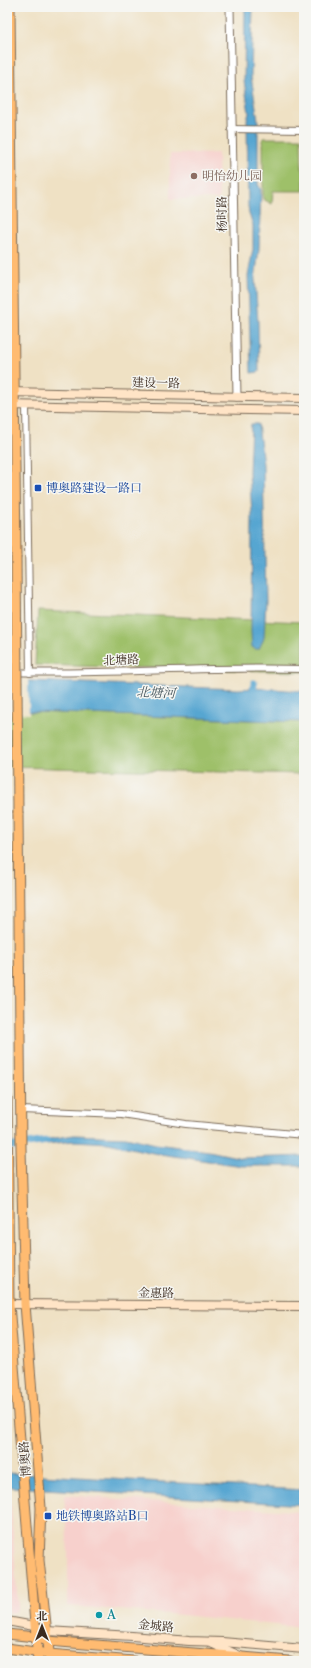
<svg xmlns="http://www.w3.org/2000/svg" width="311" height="1668" font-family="'Libre Caslon Text','Noto Serif SC',serif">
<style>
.built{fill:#f7d0cc}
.green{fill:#9ec069;stroke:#6c7544}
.water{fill:#57a6d1;stroke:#496878}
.pier{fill:#efe1c4}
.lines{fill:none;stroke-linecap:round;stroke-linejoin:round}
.canal{stroke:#57a6d1;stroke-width:7}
.minor-casing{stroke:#7a6a58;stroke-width:8}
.tertiary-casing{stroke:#7a6a58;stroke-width:9}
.secondary-casing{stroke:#7a6a58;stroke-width:10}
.primary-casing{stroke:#7a6a58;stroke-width:11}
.minor{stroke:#fff;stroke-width:6}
.tertiary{stroke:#fff;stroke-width:7}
.secondary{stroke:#ffe4c6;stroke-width:8}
.primary{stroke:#ffbb71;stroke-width:9}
.primary-bridge-casing{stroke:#7a6a58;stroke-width:11;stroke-linecap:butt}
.primary-bridge{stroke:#ffbb71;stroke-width:9}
.education-dot{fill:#8d6e63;stroke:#f6f6f2;stroke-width:1.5}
.transit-dot{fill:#1a4fb4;stroke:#f6f6f2;stroke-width:1.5}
.culture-dot{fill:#0f9aa8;stroke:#f6f6f2;stroke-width:1.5}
.labels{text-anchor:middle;stroke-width:3;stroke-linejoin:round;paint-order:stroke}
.education-label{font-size:12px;fill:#785e54;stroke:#f6f6f2;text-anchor:start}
.street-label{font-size:12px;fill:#3b2a1e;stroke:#f6f6f2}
.transit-label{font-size:12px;fill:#164399;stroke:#f6f6f2;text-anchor:start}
.culture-label{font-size:12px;fill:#0d838f;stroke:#f6f6f2;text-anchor:start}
.water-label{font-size:13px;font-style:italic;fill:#45555d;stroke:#f6f6f2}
</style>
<rect width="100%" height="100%" fill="#f6f6f2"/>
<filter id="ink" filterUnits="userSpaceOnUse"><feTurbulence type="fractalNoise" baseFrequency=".025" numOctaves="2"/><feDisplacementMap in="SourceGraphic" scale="8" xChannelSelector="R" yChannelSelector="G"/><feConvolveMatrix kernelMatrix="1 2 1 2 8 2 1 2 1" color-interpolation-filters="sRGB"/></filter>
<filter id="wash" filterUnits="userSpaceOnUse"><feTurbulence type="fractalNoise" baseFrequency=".012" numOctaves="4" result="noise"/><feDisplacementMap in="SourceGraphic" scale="16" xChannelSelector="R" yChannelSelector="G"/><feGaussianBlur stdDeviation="0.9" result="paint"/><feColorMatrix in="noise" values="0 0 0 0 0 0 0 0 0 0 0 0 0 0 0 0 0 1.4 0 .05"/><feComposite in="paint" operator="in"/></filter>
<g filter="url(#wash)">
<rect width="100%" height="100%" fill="#efe1c4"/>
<!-- built -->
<g class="built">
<polygon points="218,153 219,199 170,199 170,154"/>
<polygon points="7,1491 10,1491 18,1606 15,1613 8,1614"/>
<polygon points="64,1495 304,1512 304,1628 182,1615 68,1606 68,1554"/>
</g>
<!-- green -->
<g class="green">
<polygon points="263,138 301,138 302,169 304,170 304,191 273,191 272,204 263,199"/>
<polygon points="38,611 304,622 304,672 35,665"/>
<polygon points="7,711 304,722 304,774 7,767"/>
</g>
<!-- water -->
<g class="water">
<polygon points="245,7 253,7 251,76 258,120 258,184 261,190 259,249 255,279 258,322 259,372 251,373 248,276 253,249 253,225 249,214 248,206 247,120 249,113 244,81"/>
<polygon points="251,424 258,424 263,464 266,601 264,638 259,649 255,649 252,647 251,632 252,513 249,473"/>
<path d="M7,680l231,9c22,-2 44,1 66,2v31l-297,-11z"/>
<polygon points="74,1135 126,1137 156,1144 209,1151 242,1158 304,1156 304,1166 242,1166 153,1153 108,1143 74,1141 38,1145 37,1141"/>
<polygon points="7,1473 304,1490 304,1505 12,1487 7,1486"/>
</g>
<!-- pier -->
<polygon class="pier" points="7,678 28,679 29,714 7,713"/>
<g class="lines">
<!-- canal -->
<g class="canal">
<polyline points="253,696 254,683"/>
<polyline points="7,1147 47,1141"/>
</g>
</g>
</g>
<g filter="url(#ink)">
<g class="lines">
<!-- minor casing -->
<g class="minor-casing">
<g id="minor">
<polyline points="231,129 304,130"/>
<polyline points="26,406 30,673"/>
<path d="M7,672c99,3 198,-6 297,-3"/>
<polyline points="21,1110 121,1114 186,1124 304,1135"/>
</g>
</g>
<!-- tertiary casing -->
<g class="tertiary-casing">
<polyline id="tertiary" points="230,7 237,397"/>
</g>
<!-- secondary casing -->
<g class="secondary-casing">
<g id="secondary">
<polyline points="7,392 304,398"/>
<polyline points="7,405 304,411"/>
<polyline points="7,1304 304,1306"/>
<polyline points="7,1621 34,1626 47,1631 132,1636 189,1641 222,1642 304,1649"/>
<polyline points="211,1643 240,1656"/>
</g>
</g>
<!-- primary casing -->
<g class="primary-casing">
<g id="primary">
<polyline points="10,7 16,557"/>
<polyline points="18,813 21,1148 25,1304 41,1508 39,1560 50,1661"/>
<polyline points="7,1097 9,1304 38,1661"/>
<polyline points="7,1634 35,1637 48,1641 290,1661"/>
<polyline points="7,1648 49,1654 134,1661"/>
</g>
</g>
<!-- minor -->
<use href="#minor" class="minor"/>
<!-- tertiary -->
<use href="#tertiary" class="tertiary"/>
<!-- secondary -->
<use href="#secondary" class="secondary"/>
<!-- primary -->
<use href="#primary" class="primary"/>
<!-- primary-bridge casing -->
<g class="primary-bridge-casing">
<polyline id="primary-bridge" points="16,557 18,813"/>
</g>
<!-- primary-bridge -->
<use href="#primary-bridge" class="primary-bridge"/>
</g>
</g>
<!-- markers -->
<circle class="education-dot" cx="194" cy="176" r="4"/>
<g class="transit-dot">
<rect x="34" y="484" width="8" height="8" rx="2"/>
<rect x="44" y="1512" width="8" height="8" rx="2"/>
</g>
<circle class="culture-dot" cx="99" cy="1615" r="4"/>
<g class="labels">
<!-- education labels -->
<g class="education-label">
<text x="202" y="180">明怡幼儿园</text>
</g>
<!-- street labels -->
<g class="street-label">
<text transform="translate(222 214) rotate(-91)" y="4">杨时路</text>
<text transform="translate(156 383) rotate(1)" y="4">建设一路</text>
<text transform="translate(121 660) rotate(-2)" y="4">北塘路</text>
<text transform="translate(156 1293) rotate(1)" y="4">金惠路</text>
<text transform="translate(25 1459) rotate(-94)" y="4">博奥路</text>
<text transform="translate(156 1626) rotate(6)" y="4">金城路</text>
</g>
<!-- transit labels -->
<g class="transit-label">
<text x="46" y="492">博奥路建设一路口</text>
<text x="56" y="1520">地铁博奥路站B口</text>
</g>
<!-- culture labels -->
<g class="culture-label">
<text x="107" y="1619">A</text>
</g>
<!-- water labels -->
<g class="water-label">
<text transform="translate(156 692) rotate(2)" y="5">北塘河</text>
</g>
</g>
<!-- margin -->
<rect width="311" height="1668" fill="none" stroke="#f6f6f2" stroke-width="24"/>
<!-- north arrow -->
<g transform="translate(42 1626)" stroke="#f6f6f2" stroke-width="3" paint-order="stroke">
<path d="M0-3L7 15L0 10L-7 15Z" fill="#3b2a1e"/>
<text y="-6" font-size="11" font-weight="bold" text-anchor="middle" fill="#3b2a1e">北</text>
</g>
</svg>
